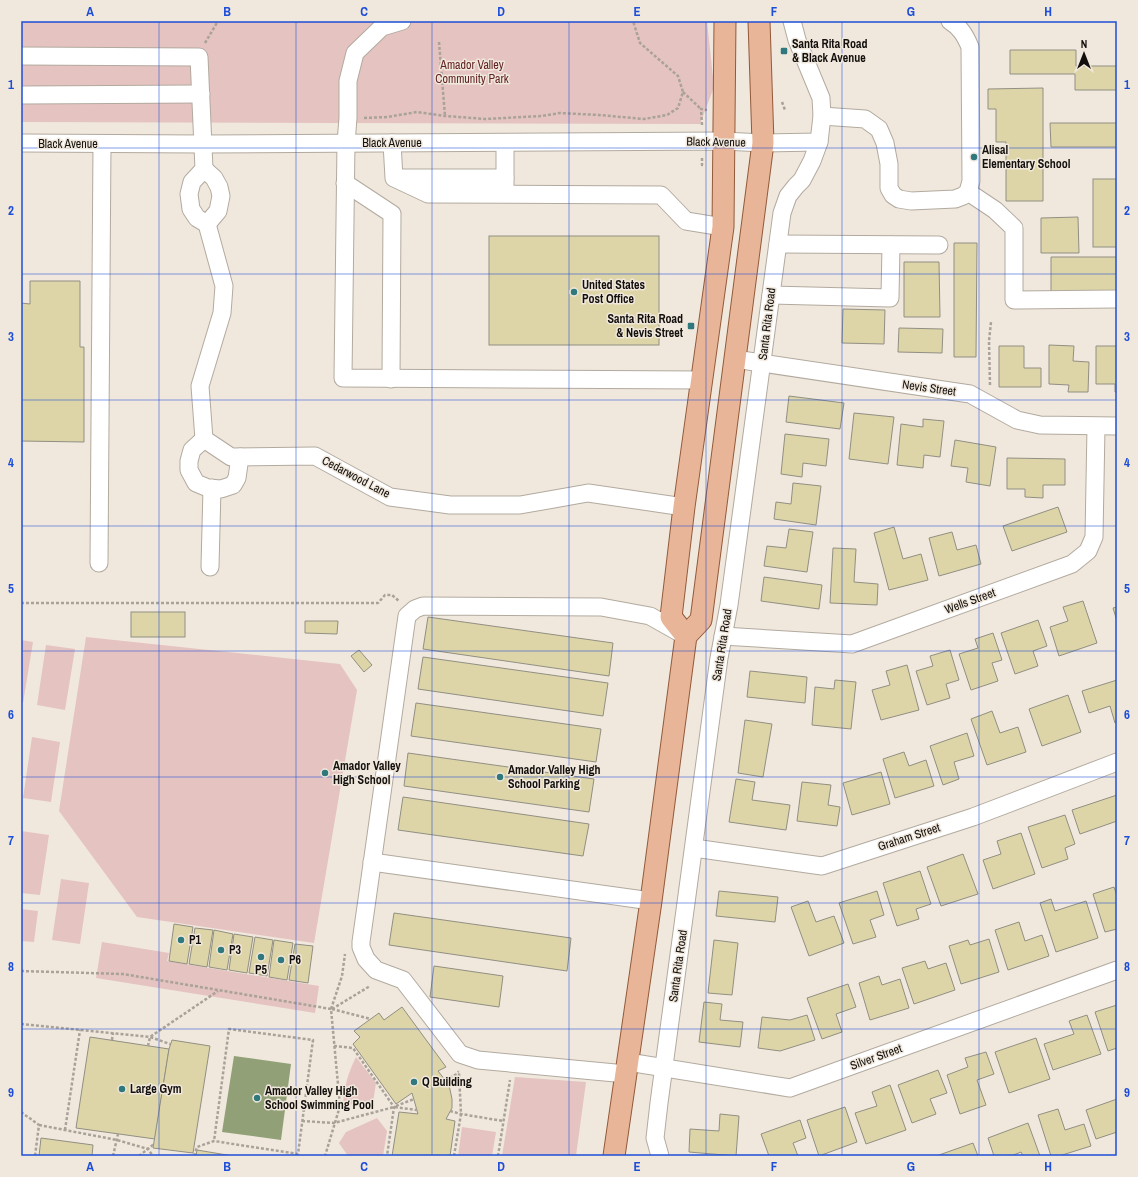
<svg xmlns="http://www.w3.org/2000/svg" width="1138" height="1177" font-family="'Archivo Narrow',sans-serif">
<style>
.green{fill:#e5c3c0}
.water{fill:#91a077}
.building{fill:#ddd5a7;stroke:#918f83}
.lines{fill:none;stroke-linecap:round;stroke-linejoin:round}
.minor-casing{stroke:#b2aa9f;stroke-width:19}
.major-casing{stroke:#935a3a;stroke-width:23}
.path{stroke:#a9a299;stroke-width:2.5;stroke-dasharray:3 2;stroke-linecap:butt}
.minor{stroke:#fff;stroke-width:17}
.major{stroke:#e8b598;stroke-width:21}
.grid{fill:none;stroke:#1d4ed8;stroke-width:1;stroke-opacity:0.55}
.poi-dot{fill:#2f787c;stroke:#f1e8dd;stroke-width:1.5}
.labels{text-anchor:middle;stroke-width:3;stroke-linejoin:round;paint-order:stroke}
.poi-label{font-size:12px;font-weight:bold;fill:#120f0c;stroke:#f1e8dd;text-anchor:start}
.park-label{font-size:12px;fill:#622322;stroke:#f1e8dd}
.street-label{font-size:12px;fill:#120f0c;stroke:#f1e8dd}
.neatline{fill:none;stroke:#1d4ed8;stroke-width:1.5}
.grid-label{font-size:13px;text-anchor:middle;font-weight:bold;fill:#1d4ed8}
</style>
<rect width="100%" height="100%" fill="#f1e8dd"/>
<!-- green -->
<g class="green">
<polygon points="21,21 707,21 714,87 700,124 21,122"/>
<polygon points="86,637 340,664 357,690 314,943 137,917 59,811"/>
<polygon points="21,640 33,642 23,703 21,703"/>
<polygon points="46,645 75,649 65,710 37,705"/>
<polygon points="32,737 60,742 51,802 23,798"/>
<polygon points="21,831 49,835 40,895 21,893"/>
<polygon points="61,879 89,883 80,944 52,940"/>
<polygon points="21,909 38,911 34,942 21,941"/>
<polygon points="102,942 169,953 167,961 319,986 315,1013 96,978"/>
<path d="M356,1057l20,26 -3,20 -30,2c1,-18 5,-32 13,-48z"/>
<polygon points="515,1077 586,1082 576,1156 502,1156"/>
<polygon points="377,1118 387,1131 383,1156 348,1156 339,1143 346,1132"/>
<polygon points="462,1127 496,1132 492,1156 458,1156"/>
</g>
<!-- water -->
<polygon class="water" points="234,1056 291,1064 281,1140 222,1132"/>
<!-- building -->
<g class="building">
<polygon points="1010,50 1076,50 1076,66 1117,66 1117,90 1075,90 1075,74 1010,74"/>
<polygon points="1043,88 1043,201 1006,201 1006,142 996,142 996,109 988,109 988,89"/>
<polygon points="1050,123 1117,123 1117,147 1051,147"/>
<rect x="1093" y="179" width="24" height="68"/>
<polygon points="1078,217 1079,253 1041,253 1041,218"/>
<rect x="489" y="236" width="170" height="109"/>
<polygon points="954,243 977,243 976,357 954,357"/>
<polygon points="1051,257 1117,257 1117,293 1051,294"/>
<polygon points="904,262 939,262 940,317 904,317"/>
<polygon points="30,281 80,281 80,347 84,347 84,442 21,441 21,303 30,304"/>
<polygon points="843,309 885,310 884,344 842,343"/>
<polygon points="899,328 943,329 942,353 898,352"/>
<polygon points="1049,345 1074,346 1073,361 1089,362 1088,392 1068,392 1069,385 1049,384"/>
<polygon points="999,346 1024,346 1024,368 1041,368 1041,387 999,387"/>
<polygon points="1096,346 1117,346 1117,392 1115,392 1115,384 1096,384"/>
<polygon points="789,396 844,403 840,429 786,422"/>
<polygon points="854,413 894,417 888,464 849,459"/>
<polygon points="923,419 944,421 940,457 924,455 923,468 897,465 901,424 923,427"/>
<polygon points="785,434 829,439 826,466 803,463 802,477 781,474"/>
<polygon points="955,440 996,447 990,486 966,482 968,468 951,466"/>
<polygon points="1007,458 1065,459 1065,485 1043,485 1043,498 1025,497 1025,489 1007,489"/>
<polygon points="793,483 821,486 816,525 774,519 776,502 791,504"/>
<polygon points="1058,507 1067,532 1012,551 1003,526"/>
<polygon points="894,527 903,559 921,554 928,580 889,590 874,533"/>
<polygon points="789,529 813,532 807,572 764,566 767,546 786,548"/>
<polygon points="952,532 957,550 976,545 981,564 939,576 929,538"/>
<polygon points="833,548 856,549 854,582 878,584 877,605 830,603"/>
<polygon points="764,577 822,585 819,609 761,601"/>
<polygon points="1083,601 1097,643 1059,656 1050,627 1068,621 1063,607"/>
<polygon points="1117,607 1117,621 1113,608"/>
<rect x="131" y="612" width="54" height="25"/>
<polygon points="428,617 613,643 609,676 423,649"/>
<polygon points="1038,620 1047,646 1033,651 1038,666 1015,674 1001,633"/>
<polygon points="305,621 338,621 337,634 305,633"/>
<polygon points="993,633 1002,660 992,663 998,681 971,690 959,654 978,648 975,639"/>
<polygon points="359,650 372,665 364,672 351,656"/>
<polygon points="950,650 959,680 946,684 950,698 927,705 916,671 933,666 930,656"/>
<polygon points="423,657 608,683 603,716 418,689"/>
<polygon points="907,665 919,710 881,720 872,690 890,685 886,671"/>
<polygon points="750,671 807,677 805,703 747,697"/>
<polygon points="835,680 856,682 851,729 812,725 815,687 834,689"/>
<polygon points="1117,680 1117,722 1115,723 1110,706 1089,713 1082,691"/>
<polygon points="1068,695 1081,732 1042,746 1029,709"/>
<polygon points="416,703 601,729 596,762 411,736"/>
<polygon points="992,711 1000,733 1018,727 1026,752 987,765 971,719"/>
<polygon points="745,720 772,724 763,777 738,773"/>
<polygon points="967,733 974,756 954,762 959,779 943,785 930,746"/>
<polygon points="904,752 909,766 926,760 934,786 895,798 883,759"/>
<polygon points="408,753 594,779 589,812 404,786"/>
<polygon points="881,772 890,804 852,815 843,783"/>
<polygon points="736,779 755,782 752,800 790,805 786,830 729,822"/>
<polygon points="802,782 831,785 828,805 840,807 837,826 797,821"/>
<polygon points="1117,795 1117,821 1080,834 1072,810"/>
<polygon points="403,797 589,824 583,856 398,830"/>
<polygon points="1065,815 1075,844 1065,848 1068,859 1042,868 1028,827"/>
<polygon points="1021,833 1035,874 993,889 983,860 1001,854 997,841"/>
<polygon points="963,854 978,894 941,906 927,867"/>
<polygon points="920,871 931,904 916,909 919,919 897,926 883,883"/>
<polygon points="1114,887 1117,896 1117,929 1105,932 1093,894"/>
<polygon points="719,891 778,897 775,922 716,916"/>
<polygon points="877,891 884,915 870,920 876,937 853,944 839,903"/>
<polygon points="1051,899 1055,911 1086,901 1098,938 1056,952 1040,903"/>
<polygon points="808,901 816,922 834,916 844,943 809,956 791,907"/>
<polygon points="394,913 571,938 567,971 389,945"/>
<polygon points="1019,922 1025,941 1042,935 1049,956 1008,970 995,930"/>
<polygon points="174,924 193,927 187,964 169,961"/>
<polygon points="195,928 213,930 207,967 189,964"/>
<polygon points="214,930 233,934 227,970 209,967"/>
<polygon points="234,934 253,937 247,973 229,970"/>
<polygon points="255,937 273,940 267,976 249,973"/>
<polygon points="989,939 999,972 961,984 949,946 968,940 970,945"/>
<polygon points="274,940 293,943 287,980 269,977"/>
<polygon points="714,940 738,943 732,995 708,993"/>
<polygon points="295,944 313,946 308,983 289,980"/>
<polygon points="925,961 928,969 946,963 955,990 914,1004 902,968"/>
<polygon points="434,966 503,976 499,1007 430,997"/>
<polygon points="879,976 882,985 900,979 909,1008 870,1020 859,983"/>
<polygon points="848,984 856,1007 836,1014 842,1032 822,1039 807,998"/>
<polygon points="704,1002 722,1004 720,1020 743,1022 740,1047 699,1042"/>
<polygon points="1117,1005 1117,1048 1108,1051 1095,1012"/>
<polygon points="402,1007 446,1067 438,1071 449,1085 452,1099 452,1108 446,1119 455,1121 450,1156 392,1156 399,1112 418,1114 412,1093 396,1104 353,1044 360,1037 354,1031 379,1013 384,1020"/>
<polygon points="807,1015 815,1040 780,1051 758,1048 762,1017 790,1020"/>
<polygon points="1087,1015 1101,1054 1053,1070 1044,1044 1074,1034 1069,1021"/>
<polygon points="90,1037 169,1049 155,1139 76,1128"/>
<polygon points="1036,1038 1050,1079 1009,1093 995,1052"/>
<polygon points="172,1040 210,1046 193,1153 153,1148 169,1049"/>
<polygon points="986,1052 994,1074 977,1080 986,1105 960,1114 947,1075 968,1067 965,1058"/>
<polygon points="938,1070 947,1093 930,1099 936,1114 912,1123 898,1085"/>
<polygon points="890,1085 906,1130 866,1144 855,1113 877,1106 872,1092"/>
<polygon points="1117,1099 1117,1132 1096,1139 1086,1110"/>
<polygon points="845,1107 857,1142 819,1156 807,1120"/>
<polygon points="1058,1109 1065,1130 1084,1124 1091,1146 1059,1156 1051,1156 1038,1115"/>
<polygon points="720,1114 739,1116 736,1156 689,1152 690,1129 719,1131"/>
<polygon points="800,1120 806,1138 793,1143 798,1156 769,1156 761,1134"/>
<polygon points="1028,1123 1040,1156 1023,1156 1021,1152 1011,1156 994,1156 988,1138"/>
<polygon points="41,1138 93,1145 92,1156 39,1156"/>
<polygon points="973,1143 978,1156 940,1156 939,1155"/>
<polygon points="197,1150 233,1156 196,1156"/>
</g>
<g class="lines">
<!-- minor casing -->
<g class="minor-casing">
<g id="minor">
<polyline points="402,21 382,27 355,53 348,81 348,118 346,143 343,378 702,380"/>
<polyline points="21,56 199,57 204,169 192,182 189,194 191,209 197,218 207,224 224,286 222,313 200,386 204,439 231,457 315,456 390,497 450,505 520,505 588,493 684,507"/>
<polyline points="21,95 201,94"/>
<path d="M822,116l43,3 14,10 6,14 4,21v24l4,7 6,4 12,2 44,-2 8,-3 5,-4 3,-11 -1,-134c-5,-12 -10,-20 -20,-26"/>
<polyline points="21,143 202,144 724,141 763,143 819,142"/>
<polyline points="392,143 394,178 428,194 661,195 686,221 723,227"/>
<polyline points="204,169 214,178 219,187 221,196 218,211 207,224"/>
<polyline points="398,178 505,178"/>
<polyline points="345,183 392,214 391,379"/>
<polyline points="505,188 505,143"/>
<polyline points="968,192 995,210 1014,228 1014,300 1117,299"/>
<polyline points="778,244 939,245"/>
<polyline points="771,295 890,298 891,245"/>
<polyline points="735,359 970,394 1017,420 1040,425 1117,426"/>
<polyline points="204,439 192,450 189,461 189,470 196,483 208,488 221,489 233,485 237,478 240,457"/>
<polyline points="99,563 102,144"/>
<polyline points="210,567 212,488"/>
<polyline points="723,636 852,644 1072,564 1088,551 1094,537 1096,427"/>
<polyline points="694,848 822,866 973,817 1117,762"/>
<polyline points="372,862 651,901"/>
<polyline points="628,1062 790,1088 1117,970"/>
<polyline points="626,1074 478,1060 460,1054 403,980 376,970 366,959 361,947 361,942 407,616 415,609 423,606 601,607 650,616 682,634"/>
<polyline points="660,1156 655,1138 659,1103 719,658 729,605 782,213 788,196 796,186 802,180 812,161 819,142 822,116 821,98 797,40 792,21"/>
</g>
</g>
<!-- major casing -->
<g class="major-casing">
<g id="major">
<polyline points="686,636 671,617 684,507 723,227 725,21"/>
<polyline points="614,1156 651,901 686,636 701,620 763,143 759,21"/>
</g>
</g>
<!-- path -->
<g class="path">
<polyline points="439,42 445,116"/>
<polyline points="205,43 218,21"/>
<polyline points="683,92 701,109"/>
<polyline points="782,102 785,110"/>
<polyline points="364,118 387,117 417,112 445,116 485,119 542,116 560,113 599,115 644,119 667,115 678,108 683,92 678,76 640,43 633,21"/>
<polyline points="702,125 701,109 707,110"/>
<polyline points="702,158 702,165 705,165"/>
<polyline points="990,385 989,341 991,322"/>
<polyline points="21,603 378,603 385,595 392,595 399,601"/>
<polyline points="21,971 123,974 331,1009 340,1106 325,1156"/>
<polyline points="331,1009 342,976 345,954"/>
<polyline points="332,1009 370,986"/>
<polyline points="332,1009 371,1019"/>
<polyline points="21,1024 150,1037 170,1044"/>
<polyline points="112,1040 113,1033"/>
<polyline points="148,1046 150,1037 218,991"/>
<polyline points="334,1046 353,1048 394,1107 387,1156"/>
<polyline points="445,1080 459,1073"/>
<polyline points="396,1106 414,1099"/>
<polyline points="450,1111 461,1114 503,1121"/>
<polyline points="21,1112 39,1125 35,1156"/>
<polyline points="302,1121 334,1123 394,1107 417,1110"/>
<polyline points="39,1125 117,1140 148,1149 153,1156"/>
<polyline points="65,1130 80,1030"/>
<polyline points="113,1156 118,1134"/>
<polyline points="139,1156 154,1144"/>
<polyline points="194,1156 197,1147 214,1141 298,1154 313,1040 229,1029 214,1141"/>
<polyline points="454,1156 461,1114 459,1073 458,1071"/>
<polyline points="498,1156 510,1080"/>
</g>
<!-- minor -->
<use href="#minor" class="minor"/>
<!-- major -->
<use href="#major" class="major"/>
</g>
<!-- grid -->
<path class="grid" d="M159,21v1135M296,21v1135M432,21v1135M569,21v1135M706,21v1135M842,21v1135M979,21v1135M21,148h1096M21,274h1096M21,400h1096M21,526h1096M21,651h1096M21,777h1096M21,903h1096M21,1029h1096"/>
<!-- markers -->
<g class="poi-dot">
<rect x="780" y="47" width="8" height="8" rx="2"/>
<circle cx="974" cy="157" r="4"/>
<circle cx="574" cy="292" r="4"/>
<rect x="687" y="322" width="8" height="8" rx="2"/>
<circle cx="325" cy="773" r="4"/>
<circle cx="500" cy="777" r="4"/>
<circle cx="181" cy="940" r="4"/>
<circle cx="221" cy="950" r="4"/>
<circle cx="261" cy="957" r="4"/>
<circle cx="281" cy="960" r="4"/>
<circle cx="414" cy="1082" r="4"/>
<circle cx="122" cy="1089" r="4"/>
<circle cx="257" cy="1098" r="4"/>
</g>
<g class="labels">
<!-- poi labels -->
<g class="poi-label">
<text x="792" y="48">Santa Rita Road<tspan x="792" dy="14">&amp; Black Avenue</tspan></text>
<text x="982" y="154">Alisal<tspan x="982" dy="14">Elementary School</tspan></text>
<text x="582" y="289">United States<tspan x="582" dy="14">Post Office</tspan></text>
<text x="683" y="323" text-anchor="end">Santa Rita Road<tspan x="683" dy="14">&amp; Nevis Street</tspan></text>
<text x="333" y="770">Amador Valley<tspan x="333" dy="14">High School</tspan></text>
<text x="508" y="774">Amador Valley High<tspan x="508" dy="14">School Parking</tspan></text>
<text x="189" y="944">P1</text>
<text x="229" y="954">P3</text>
<text x="289" y="964">P6</text>
<text x="261" y="974" text-anchor="middle">P5</text>
<text x="422" y="1086">Q Building</text>
<text x="130" y="1093">Large Gym</text>
<text x="265" y="1095">Amador Valley High<tspan x="265" dy="14">School Swimming Pool</tspan></text>
</g>
<!-- park labels -->
<g class="park-label">
<text x="472" y="69">Amador Valley<tspan x="472" dy="14">Community Park</tspan></text>
</g>
<!-- street labels -->
<g class="street-label">
<text transform="translate(716 142) rotate(1)" y="4">Black Avenue</text>
<text x="392" y="147">Black Avenue</text>
<text x="68" y="148">Black Avenue</text>
<text transform="translate(767 324) rotate(-83)" y="4">Santa Rita Road</text>
<text transform="translate(929 388) rotate(8)" y="4">Nevis Street</text>
<text transform="translate(356 477) rotate(28)" y="4">Cedarwood Lane</text>
<text transform="translate(970 601) rotate(-20)" y="4">Wells Street</text>
<text transform="translate(722 645) rotate(-81)" y="4">Santa Rita Road</text>
<text transform="translate(909 837) rotate(-18)" y="4">Graham Street</text>
<text transform="translate(678 966) rotate(-82)" y="4">Santa Rita Road</text>
<text transform="translate(876 1057) rotate(-20)" y="4">Silver Street</text>
</g>
</g>
<!-- border -->
<rect width="1138" height="1177" fill="none" stroke="#f1e8dd" stroke-width="44"/>
<!-- north arrow -->
<g transform="translate(1084 54)" stroke="#f1e8dd" stroke-width="3" paint-order="stroke">
<path d="M0-3L7 15L0 10L-7 15Z" fill="#120f0c"/>
<text y="-6" font-size="11" font-weight="bold" text-anchor="middle" fill="#120f0c">N</text>
</g>
<rect x="22" y="22" width="1094" height="1133" class="neatline"/>
<g class="grid-label">
<text x="90" y="16">A</text>
<text x="227" y="16">B</text>
<text x="364" y="16">C</text>
<text x="501" y="16">D</text>
<text x="637" y="16">E</text>
<text x="774" y="16">F</text>
<text x="911" y="16">G</text>
<text x="1048" y="16">H</text>
<text x="11" y="89">1</text>
<text x="1127" y="89">1</text>
<text x="11" y="215">2</text>
<text x="1127" y="215">2</text>
<text x="11" y="341">3</text>
<text x="1127" y="341">3</text>
<text x="11" y="467">4</text>
<text x="1127" y="467">4</text>
<text x="11" y="593">5</text>
<text x="1127" y="593">5</text>
<text x="11" y="719">6</text>
<text x="1127" y="719">6</text>
<text x="11" y="845">7</text>
<text x="1127" y="845">7</text>
<text x="11" y="971">8</text>
<text x="1127" y="971">8</text>
<text x="11" y="1097">9</text>
<text x="1127" y="1097">9</text>
<text x="90" y="1171">A</text>
<text x="227" y="1171">B</text>
<text x="364" y="1171">C</text>
<text x="501" y="1171">D</text>
<text x="637" y="1171">E</text>
<text x="774" y="1171">F</text>
<text x="911" y="1171">G</text>
<text x="1048" y="1171">H</text>
</g>
</svg>
